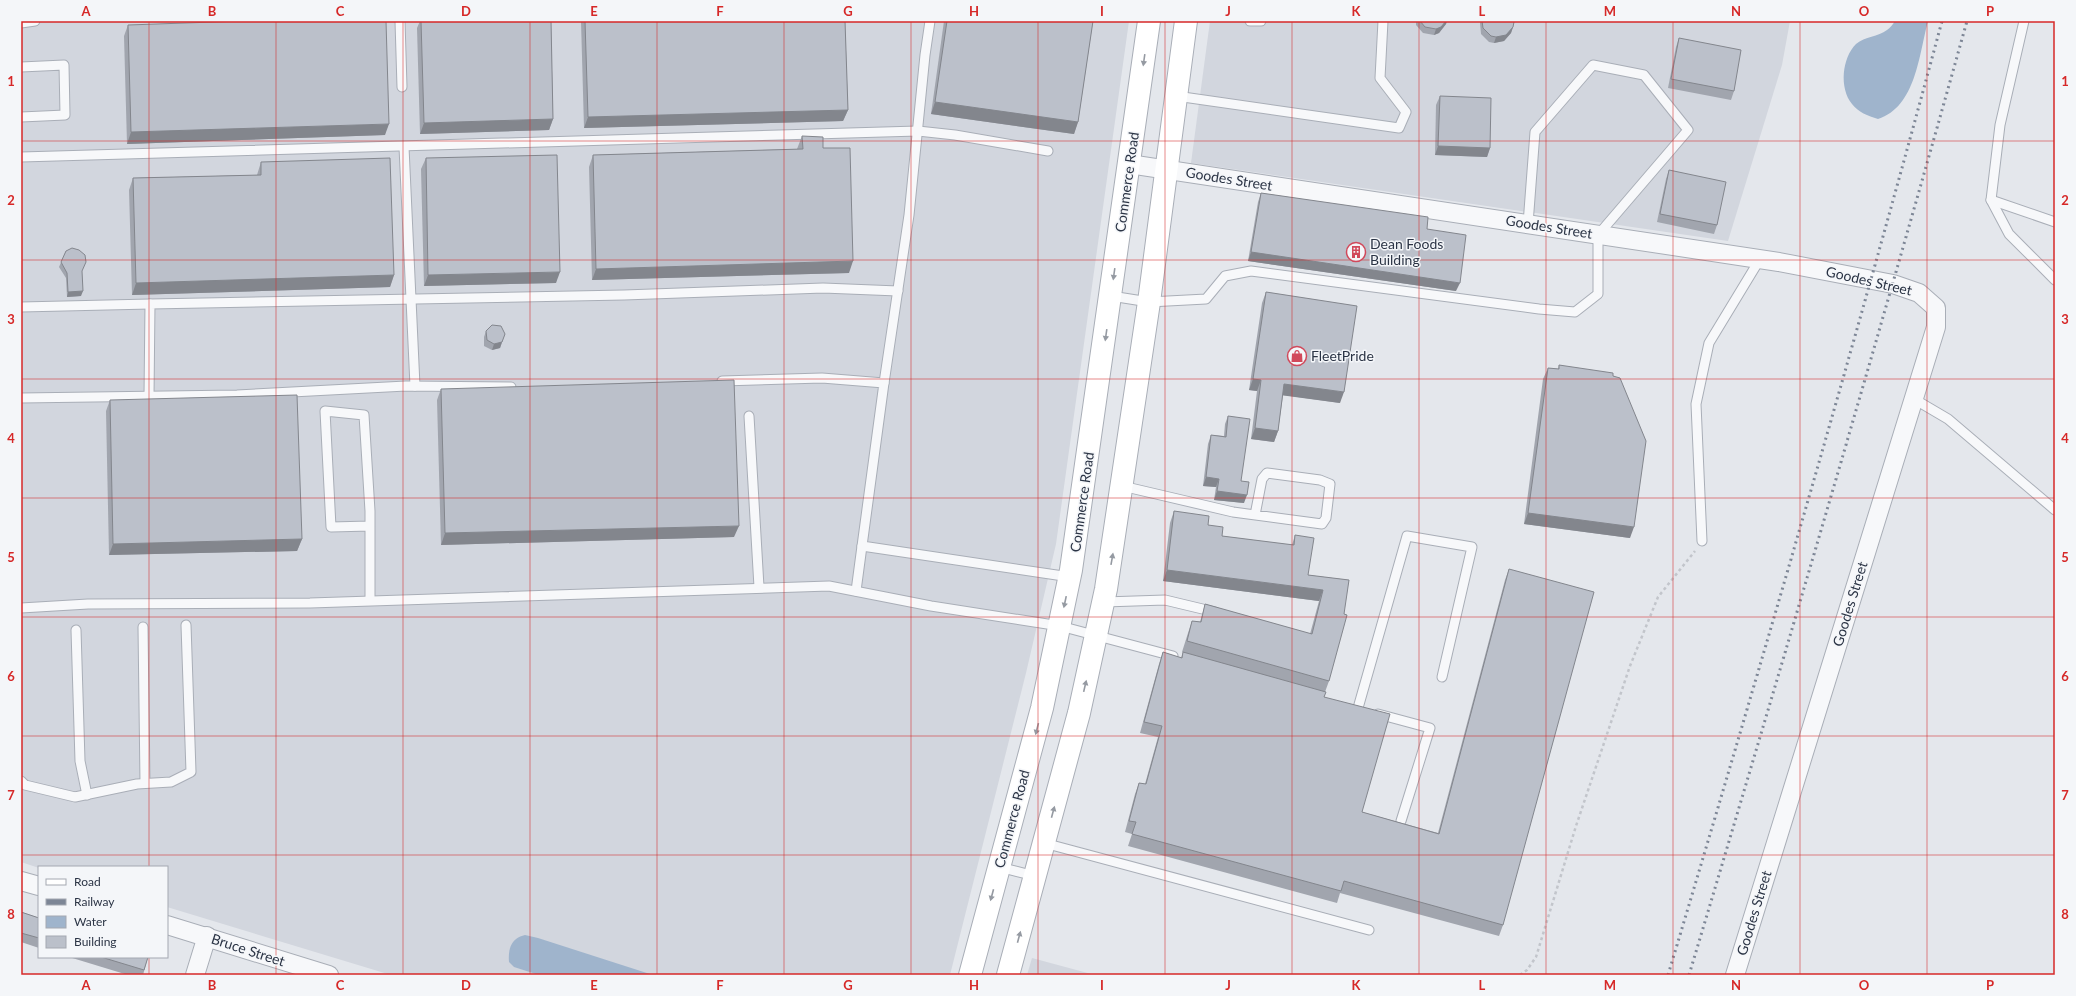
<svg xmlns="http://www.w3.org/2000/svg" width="2076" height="996" font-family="Lato,sans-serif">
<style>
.built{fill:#d2d6de}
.water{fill:#9fb4cc}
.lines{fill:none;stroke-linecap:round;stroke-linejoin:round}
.service-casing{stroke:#a9aeb7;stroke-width:11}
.minor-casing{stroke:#a9aeb7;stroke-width:20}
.secondary-casing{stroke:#a9aeb7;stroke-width:24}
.path{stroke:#c2c5cb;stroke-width:2.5;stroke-dasharray:3 3;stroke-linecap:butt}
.service{stroke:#f7f8fa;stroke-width:9}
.minor{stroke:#f7f8fa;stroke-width:18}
.secondary{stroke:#fff;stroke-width:22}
.rail{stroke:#7d8696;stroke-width:3;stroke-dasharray:2 4;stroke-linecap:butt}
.wall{fill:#a1a5ae}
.shaded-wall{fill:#83868d}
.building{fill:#bbc0ca;stroke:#83868d}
.oneway{fill:#959aa2}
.grid{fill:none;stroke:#d62828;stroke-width:1;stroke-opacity:0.55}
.labels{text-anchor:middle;stroke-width:3;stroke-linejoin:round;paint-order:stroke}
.street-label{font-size:14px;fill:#2b3445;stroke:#f4f6f9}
.poi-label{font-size:14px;fill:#2b3445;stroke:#f4f6f9;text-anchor:start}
.neatline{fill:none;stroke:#d62828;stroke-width:1.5}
.grid-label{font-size:13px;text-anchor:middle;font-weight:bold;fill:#d62828}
</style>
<rect width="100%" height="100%" fill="#e4e7ec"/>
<!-- built -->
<g class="built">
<polygon points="21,21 1129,21 1056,544 1026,673 950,975 391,975 167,907 167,867 39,868 21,862"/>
<polygon points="1210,21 1790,21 1782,65 1728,241 1191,163"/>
<polygon points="1032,958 1095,975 1027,975"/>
</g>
<!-- water -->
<g class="water">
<path d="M1895,21h33c-9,33 -12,86 -50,98 -10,-3 -20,-7 -26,-15 -13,-16 -10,-46 4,-60 9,-8 22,-7 31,-14 3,-2 6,-6 8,-9z"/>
<path d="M525,935l13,3 115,37h-114l-25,-8 -5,-5c-1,-13 2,-24 16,-27z"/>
</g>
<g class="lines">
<!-- service casing -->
<g class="service-casing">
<g id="service">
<polyline points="400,21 402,87"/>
<polyline points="1250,21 1261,21"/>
<polyline points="2024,21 2000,125 1991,200 2009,234 2055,280"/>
<polyline points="21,23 35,21"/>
<polyline points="21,67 64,65 65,115 21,117"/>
<polyline points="1176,96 1399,128 1406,112 1380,78 1383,21"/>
<polyline points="404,147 415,386"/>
<polyline points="21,157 918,131 955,135 1048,151"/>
<polyline points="1991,200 2055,222"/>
<polyline points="1111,296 1149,302 1206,299 1225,276 1251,271 1539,309 1575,312 1598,294 1598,235 1688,130 1644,75 1593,65 1535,132 1528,224"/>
<polyline points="21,307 150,304"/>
<polyline points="722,381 822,378 884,383 862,546 1070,577"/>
<polyline points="884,383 909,215 925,55 930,21"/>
<polyline points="149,396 150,304 624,295 823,288 898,291"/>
<polyline points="21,398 237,395 406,386 511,387"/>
<polyline points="1914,399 1948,419 2055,510"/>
<polyline points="749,416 759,587"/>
<polyline points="1122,486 1233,512 1322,524 1326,518 1330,484 1320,480 1267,473 1262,479 1255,515"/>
<polyline points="370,526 331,527 325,411 364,415 370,511 370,600"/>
<polyline points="1702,541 1696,404 1709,343 1760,259"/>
<polyline points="856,591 862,546"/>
<polyline points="1104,602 1165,600 1215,612"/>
<polyline points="21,608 88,604 310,603 829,586 931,606 1060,626 1173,656"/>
<polyline points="143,627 145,783"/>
<polyline points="76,630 80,761 87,795"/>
<polyline points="1358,708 1407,536 1472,547 1442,677"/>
<polyline points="1378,714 1430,728 1401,821"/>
<polyline points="21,781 25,785 75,797 137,784 171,782 191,772 186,625"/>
<polyline points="1044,843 1369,930"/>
<polyline points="999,867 1035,876"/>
</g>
</g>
<!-- minor casing -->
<g class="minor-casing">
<g id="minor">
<polyline points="1129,164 1779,262 1893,284 1919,293 1936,308 1936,327 1735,975"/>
<polyline points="21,881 39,886"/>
<polyline points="167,925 329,975"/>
<polyline points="195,975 207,936"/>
</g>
</g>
<!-- secondary casing -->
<g class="secondary-casing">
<g id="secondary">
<polyline points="970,975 1042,708 1071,570 1149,21"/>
<polyline points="1008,975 1079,713 1106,589 1149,302 1186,21"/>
</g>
</g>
<!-- path -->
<polyline class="path" points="1520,975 1527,970 1536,957 1576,826 1630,666 1658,597 1695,551"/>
<!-- service -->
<use href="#service" class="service"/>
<!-- minor -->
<use href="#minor" class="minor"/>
<!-- secondary -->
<use href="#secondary" class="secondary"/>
<!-- rail -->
<g class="rail">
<path d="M1668,975c95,-317 188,-634 274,-954"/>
<path d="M1689,975c95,-317 189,-635 278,-954"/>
</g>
</g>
<!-- wall -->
<g class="wall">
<polygon points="420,21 551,21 553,119 549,130 420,134 417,28"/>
<polygon points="581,21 845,21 848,110 843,121 584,128"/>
<polygon points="944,21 1093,21 1078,122 1074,134 931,114"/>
<polygon points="1416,21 1447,21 1446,24 1439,33 1434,35 1423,33 1416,25"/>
<polygon points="1481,21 1514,21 1513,27 1511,33 1504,41 1494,43 1489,42 1481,34 1480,23"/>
<polygon points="128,25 385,135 127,144 124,36"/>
<polygon points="1679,38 1734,91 1731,100 1668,88 1676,47"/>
<polygon points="1440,96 1490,148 1487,157 1435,155 1436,105"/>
<polygon points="802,136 823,148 849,273 592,280 589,167 593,155 797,149"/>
<polygon points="426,158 556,283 424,286 421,169"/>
<polygon points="261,162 394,275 390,287 132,295 129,190 133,178 257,175"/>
<polygon points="1669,170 1717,225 1714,234 1657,222 1666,179"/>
<polygon points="1261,193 1427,229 1456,291 1248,261 1258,202"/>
<polygon points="66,251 82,271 81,296 67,297 66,278 59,267"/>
<polygon points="1266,292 1340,403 1283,395 1278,431 1274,442 1251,439 1257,391 1249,390 1262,303"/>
<polygon points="486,331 505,334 500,348 492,350 484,346 484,337"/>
<polygon points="1559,365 1613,376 1630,538 1524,524 1543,379 1548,368 1558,369"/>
<polygon points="441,389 734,537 441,545 437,400"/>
<polygon points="110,400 302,539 297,551 109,555 106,411"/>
<polygon points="1228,416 1241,481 1244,503 1214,500 1216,487 1203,486 1208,444 1211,435 1224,436 1225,424"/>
<polygon points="1174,511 1208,525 1222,536 1292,545 1295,535 1308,575 1349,580 1329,681 1325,692 1324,697 1362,812 1438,833 1505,580 1509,569 1503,925 1499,936 1340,893 1337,903 1128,846 1132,834 1125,832 1135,794 1139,783 1145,784 1158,737 1140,733 1159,664 1163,652 1181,658 1183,652 1182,652 1188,633 1192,621 1200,622 1205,604 1310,634 1319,601 1163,581 1170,523"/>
<polygon points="21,912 39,918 39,948 21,942"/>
<polygon points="69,957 148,957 143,975 128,975"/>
</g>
<!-- shaded-wall -->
<g class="shaded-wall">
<polygon points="1446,21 1447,21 1446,24 1439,33 1434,35 1436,29"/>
<polygon points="1513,27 1511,33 1504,41 1494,43 1496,37"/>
<polygon points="935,102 1078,122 1074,134 931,114"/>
<polygon points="848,110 843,121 584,128 588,117"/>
<polygon points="553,119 549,130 420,134 424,123"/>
<polygon points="389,124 385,135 127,144 131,132"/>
<polygon points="1438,146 1490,148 1487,157 1435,155"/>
<polygon points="1251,252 1460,283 1456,291 1248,261"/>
<polygon points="853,261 849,273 592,280 596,269"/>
<polygon points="560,272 556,283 424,286 428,275"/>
<polygon points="394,275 390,287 132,295 136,283"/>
<polygon points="83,291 81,296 67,297 68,292"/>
<polygon points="502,342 500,348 492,350 494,344"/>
<polygon points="1253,379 1261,380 1257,391 1249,390"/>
<polygon points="1284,384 1344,392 1340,403 1280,395"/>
<polygon points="1255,428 1278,431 1274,442 1251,439"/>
<polygon points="1206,477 1219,479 1216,487 1203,486"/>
<polygon points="1217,491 1247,495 1244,503 1214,500"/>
<polygon points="1528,513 1634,527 1630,538 1524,524"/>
<polygon points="739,526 734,537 441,545 445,533"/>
<polygon points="302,539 297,551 109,555 113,544"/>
<polygon points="1167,570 1323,590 1319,601 1163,581"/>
</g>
<!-- building -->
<g class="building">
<polygon points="242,21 386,21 389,124 131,132 128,25"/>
<polygon points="421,21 551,21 553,119 424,123"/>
<polygon points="585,21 845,21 848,110 588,117"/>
<polygon points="947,21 1093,21 1078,122 935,102"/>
<polygon points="1420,21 1446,21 1441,27 1436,29 1425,27"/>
<polygon points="1482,21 1514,21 1514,22 1513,27 1506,35 1496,37 1491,36 1483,28"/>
<polygon points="1679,38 1741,50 1734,91 1671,79"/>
<polygon points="1440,96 1491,98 1490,148 1438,146"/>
<polygon points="802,136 823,137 823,148 850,148 853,261 596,269 593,155 803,149"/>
<polygon points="557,155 560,272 428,275 426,158"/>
<polygon points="390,158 394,275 136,283 133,178 261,175 261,162"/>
<polygon points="1669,170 1726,182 1717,225 1660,214"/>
<polygon points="1261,193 1428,217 1427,229 1466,235 1460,283 1251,252"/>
<polygon points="72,248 79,250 85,255 86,262 82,271 83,291 68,292 67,273 61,262 66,251"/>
<polygon points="1266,292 1357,306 1344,392 1284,384 1278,431 1255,428 1261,380 1253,379"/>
<polygon points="492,325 501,326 505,334 502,342 494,344 487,340 486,331"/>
<polygon points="1559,365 1613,373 1613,376 1620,378 1646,441 1634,527 1528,513 1548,368 1559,369"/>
<polygon points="734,380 739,526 445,533 441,389"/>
<polygon points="297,395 302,539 113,544 110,400"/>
<polygon points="1228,416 1250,419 1241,481 1249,482 1247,495 1217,491 1219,479 1206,477 1211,435 1226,437"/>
<polygon points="1174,511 1209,516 1208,525 1223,527 1222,536 1294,545 1295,535 1314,538 1308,575 1349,580 1344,614 1347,615 1329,681 1187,641 1192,621 1201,622 1205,604 1312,634 1323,590 1167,570"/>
<polygon points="1509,569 1594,592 1503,925 1344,881 1341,891 1132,834 1136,822 1129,821 1139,783 1146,784 1162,726 1144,722 1163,652 1182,658 1183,652 1326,692 1324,697 1390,714 1362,812 1439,834"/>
<polygon points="21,912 39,918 39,938 21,933"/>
<polygon points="101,957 148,957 144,970"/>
</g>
<!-- one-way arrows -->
<defs><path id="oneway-solid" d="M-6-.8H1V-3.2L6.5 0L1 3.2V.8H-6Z"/></defs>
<g class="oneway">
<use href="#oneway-solid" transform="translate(1144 60) rotate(98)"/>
<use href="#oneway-solid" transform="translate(1114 274) rotate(98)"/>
<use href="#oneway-solid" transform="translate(1106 335) rotate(98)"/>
<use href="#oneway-solid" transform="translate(1112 559) rotate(-80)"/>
<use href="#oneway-solid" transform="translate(1065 602) rotate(102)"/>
<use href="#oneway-solid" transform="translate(1085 686) rotate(-77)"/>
<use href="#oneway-solid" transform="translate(1037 729) rotate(104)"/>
<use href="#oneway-solid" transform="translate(1053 812) rotate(-75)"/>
<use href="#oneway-solid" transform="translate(992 895) rotate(105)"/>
<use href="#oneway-solid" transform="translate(1019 937) rotate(-75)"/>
</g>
<!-- grid -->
<path class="grid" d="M149,21v846M276,21v954M403,21v954M530,21v954M657,21v954M784,21v954M911,21v954M1038,21v954M1165,21v954M1292,21v954M1419,21v954M1546,21v954M1673,21v954M1800,21v954M1927,21v954M21,141h2034M21,260h2034M21,379h2034M21,498h2034M21,617h2034M21,736h2034M21,855h2034M149,957v18"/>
<!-- icons -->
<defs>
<g id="building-ring" transform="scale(1)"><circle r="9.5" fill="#f4f6f9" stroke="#d1495b" stroke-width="1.5"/><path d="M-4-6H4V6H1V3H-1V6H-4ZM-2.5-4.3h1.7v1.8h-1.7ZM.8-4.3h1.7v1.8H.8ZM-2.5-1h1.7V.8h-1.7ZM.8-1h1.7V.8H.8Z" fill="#d1495b"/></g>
<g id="shop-ring" transform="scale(1)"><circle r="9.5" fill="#f4f6f9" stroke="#d1495b" stroke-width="1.5"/><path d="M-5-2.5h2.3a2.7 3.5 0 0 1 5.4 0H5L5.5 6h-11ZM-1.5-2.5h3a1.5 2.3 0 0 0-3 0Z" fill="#d1495b"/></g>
</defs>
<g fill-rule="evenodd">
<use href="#building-ring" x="1356" y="252"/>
<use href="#shop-ring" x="1297" y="356"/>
</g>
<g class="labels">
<!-- street labels -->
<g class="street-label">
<text transform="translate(1229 179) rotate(9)" y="5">Goodes Street</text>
<text transform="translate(1127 182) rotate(-82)" y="5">Commerce Road</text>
<text transform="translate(1549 227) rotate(9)" y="5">Goodes Street</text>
<text transform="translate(1869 281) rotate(13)" y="5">Goodes Street</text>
<text transform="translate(1082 502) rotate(-82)" y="5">Commerce Road</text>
<text transform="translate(1850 604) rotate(-73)" y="5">Goodes Street</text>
<text transform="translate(1012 819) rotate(-75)" y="5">Commerce Road</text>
<text transform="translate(1754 913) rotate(-73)" y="5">Goodes Street</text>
<text transform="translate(248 950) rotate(18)" y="5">Bruce Street</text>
</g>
<!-- poi labels -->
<g class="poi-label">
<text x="1370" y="249">Dean Foods<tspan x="1370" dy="16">Building</tspan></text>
<text x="1311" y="361">FleetPride</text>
</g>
</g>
<!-- border -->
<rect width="2076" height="996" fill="none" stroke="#f4f6f9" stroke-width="44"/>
<!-- legend -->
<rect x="38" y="866" width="130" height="92" fill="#f4f6f9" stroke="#a4a8b1"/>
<rect x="46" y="879" width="20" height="6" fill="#ffffff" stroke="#a4a8b1"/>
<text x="74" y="886" font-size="12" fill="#2b3445">Road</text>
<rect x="46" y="899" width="20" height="6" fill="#7d8696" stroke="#a4a8b1"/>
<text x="74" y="906" font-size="12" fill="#2b3445">Railway</text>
<rect x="46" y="916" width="20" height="12" fill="#9fb4cc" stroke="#a4a8b1"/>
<text x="74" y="926" font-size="12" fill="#2b3445">Water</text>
<rect x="46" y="936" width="20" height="12" fill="#bbc0ca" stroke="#a4a8b1"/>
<text x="74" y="946" font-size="12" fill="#2b3445">Building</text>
<rect x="22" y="22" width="2032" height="952" class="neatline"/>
<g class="grid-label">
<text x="86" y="16">A</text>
<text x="212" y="16">B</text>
<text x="340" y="16">C</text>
<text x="466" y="16">D</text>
<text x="594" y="16">E</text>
<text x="720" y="16">F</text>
<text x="848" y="16">G</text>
<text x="974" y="16">H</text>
<text x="1102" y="16">I</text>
<text x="1228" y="16">J</text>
<text x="1356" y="16">K</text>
<text x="1482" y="16">L</text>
<text x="1610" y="16">M</text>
<text x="1736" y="16">N</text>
<text x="1864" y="16">O</text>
<text x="1990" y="16">P</text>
<text x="11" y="86">1</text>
<text x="2065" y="86">1</text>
<text x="11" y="205">2</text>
<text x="2065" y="205">2</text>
<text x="11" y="324">3</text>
<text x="2065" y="324">3</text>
<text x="11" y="443">4</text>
<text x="2065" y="443">4</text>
<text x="11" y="562">5</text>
<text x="2065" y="562">5</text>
<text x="11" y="681">6</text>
<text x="2065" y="681">6</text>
<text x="11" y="800">7</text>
<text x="2065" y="800">7</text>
<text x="11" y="919">8</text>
<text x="2065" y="919">8</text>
<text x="86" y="990">A</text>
<text x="212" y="990">B</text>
<text x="340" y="990">C</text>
<text x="466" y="990">D</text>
<text x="594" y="990">E</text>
<text x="720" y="990">F</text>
<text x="848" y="990">G</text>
<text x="974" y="990">H</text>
<text x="1102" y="990">I</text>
<text x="1228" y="990">J</text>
<text x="1356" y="990">K</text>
<text x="1482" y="990">L</text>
<text x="1610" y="990">M</text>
<text x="1736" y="990">N</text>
<text x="1864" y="990">O</text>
<text x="1990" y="990">P</text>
</g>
</svg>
